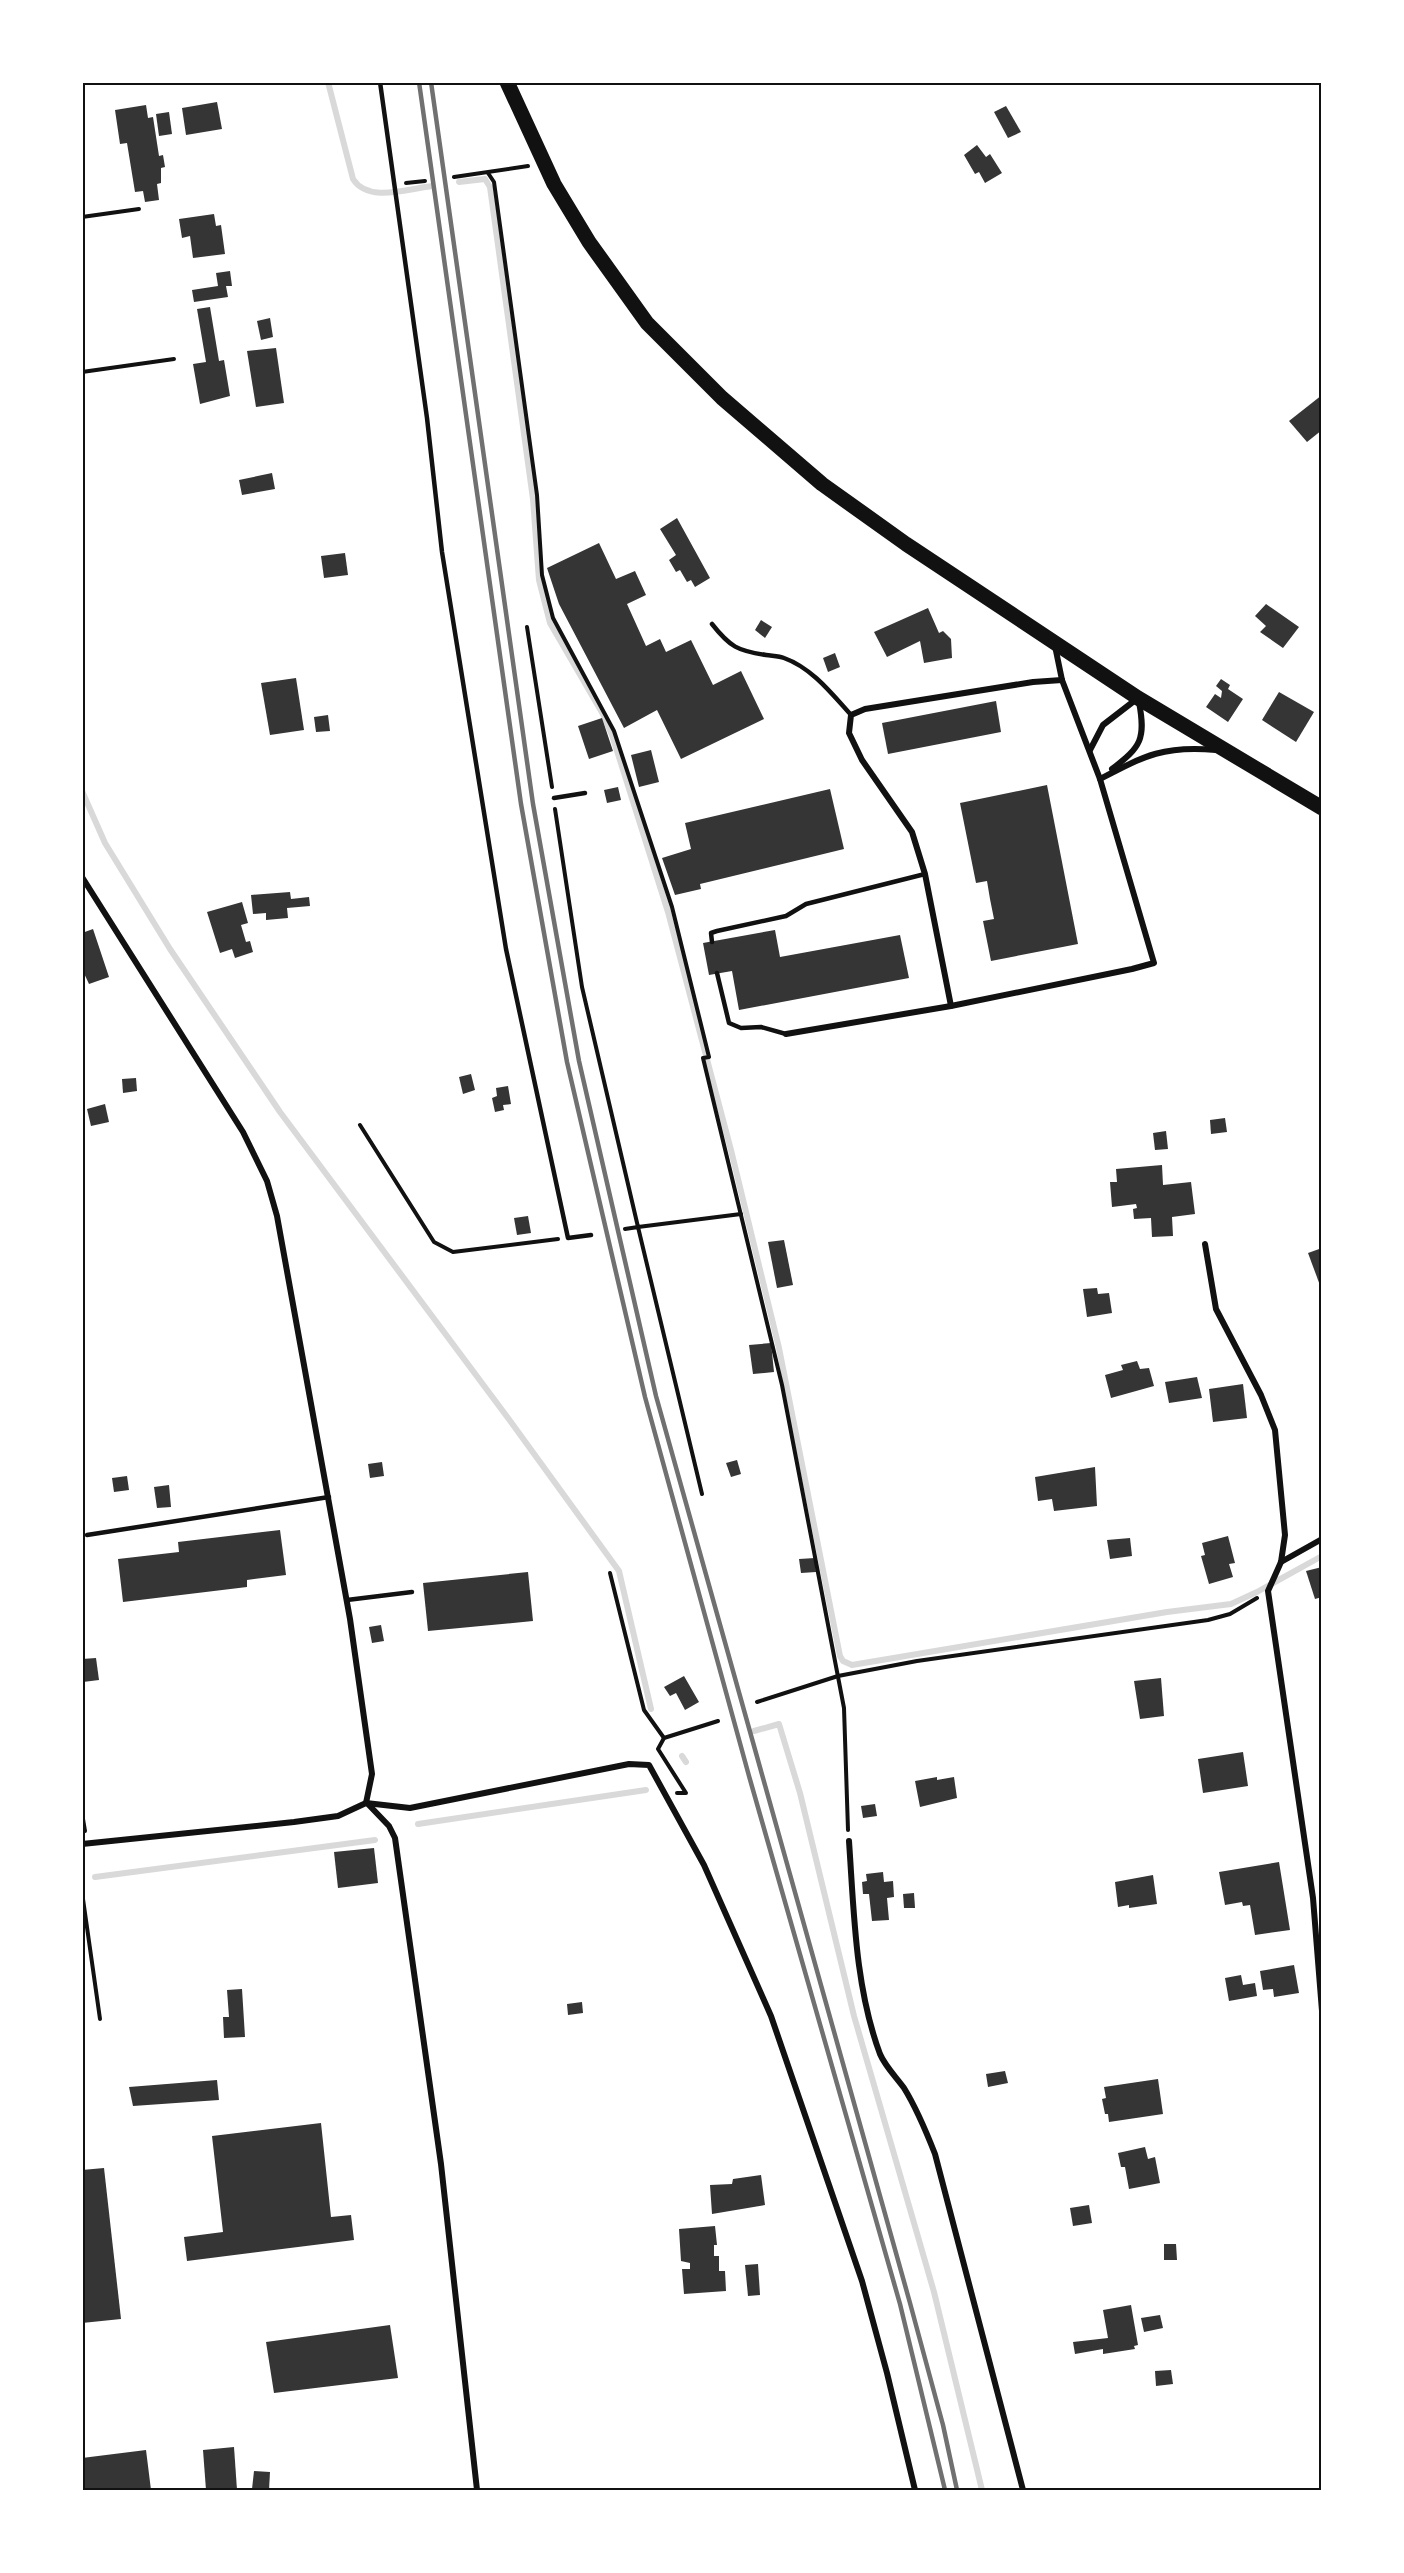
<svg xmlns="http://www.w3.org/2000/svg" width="1404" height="2573" font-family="Rubik,sans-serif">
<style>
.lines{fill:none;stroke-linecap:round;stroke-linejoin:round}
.stream{stroke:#d9d9d9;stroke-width:6}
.building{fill:#353535}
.path{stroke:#111;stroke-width:4}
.service{stroke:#111;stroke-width:4.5}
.minor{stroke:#111;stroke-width:6}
.primary{stroke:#111;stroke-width:15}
.rail{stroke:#707070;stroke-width:4.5}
.neatline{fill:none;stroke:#111;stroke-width:2}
</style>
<rect width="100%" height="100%" fill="#fff"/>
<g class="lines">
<!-- stream -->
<g class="stream">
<path d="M328,82l25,97c15,24 54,10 79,7"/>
<polyline points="459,182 485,179 490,187 533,499 539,580 550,623 604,716 612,735 668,912 731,1150 779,1348 840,1656 843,1661 852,1665 1167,1612 1231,1604 1257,1592 1322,1556"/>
<polyline points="82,791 105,843 170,949 280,1112 508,1418 619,1571 651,1709"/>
<polyline points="754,1731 779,1724 800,1793 854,2016 934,2292 982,2490"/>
<polyline points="682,1756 686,1762"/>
<polyline points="418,1824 646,1790"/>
<polyline points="95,1877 375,1840"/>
</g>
</g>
<!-- building -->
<g class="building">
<polygon points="217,102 222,129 186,135 182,108"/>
<polygon points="146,105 148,118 153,117 159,156 163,155 165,167 161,168 161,183 157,184 159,200 145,202 143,191 135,192 127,143 120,144 115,110"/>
<polygon points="1006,106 1021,132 1008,138 994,112"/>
<polygon points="169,112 172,134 159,136 156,114"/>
<polygon points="977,145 986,157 990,154 1002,173 985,183 979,172 975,174 964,155"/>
<polygon points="214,214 216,226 221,225 225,254 193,258 190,236 182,238 179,219"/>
<polygon points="230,271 232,286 226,286 228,297 194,302 192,290 218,286 216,273"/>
<polygon points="210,307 219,361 224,360 230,396 200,404 193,364 206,362 197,309"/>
<polygon points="270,318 273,337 261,340 257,321"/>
<polygon points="276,348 284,403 256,407 247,351"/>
<polygon points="1322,395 1322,430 1307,442 1289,421"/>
<polygon points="272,473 275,489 242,495 239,480"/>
<polygon points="677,518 710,578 695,587 691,580 687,582 680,570 676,572 669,560 676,555 660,529"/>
<polygon points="599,543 616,579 635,571 646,595 627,604 646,646 660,639 666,652 691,640 713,685 741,671 764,719 681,759 657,710 624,728 559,604 547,568"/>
<polygon points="345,553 348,575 324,578 321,556"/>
<polygon points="1266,604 1299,627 1283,648 1260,632 1266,626 1255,616"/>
<polygon points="928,608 939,633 943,631 951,639 952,658 924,663 920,641 887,657 874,632"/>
<polygon points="761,620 772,627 765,638 755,630"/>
<polygon points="835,653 840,667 828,672 823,658"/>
<polygon points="296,678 304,730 270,735 261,683"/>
<polygon points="1221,679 1230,685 1228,689 1243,699 1228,722 1206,707 1215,694 1221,698 1222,691 1216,686"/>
<polygon points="1279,692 1314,712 1296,742 1262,720"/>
<polygon points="996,701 1001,732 888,754 882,723"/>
<polygon points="328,715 330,731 316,732 314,717"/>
<polygon points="602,718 613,751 589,759 578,726"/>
<polygon points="651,750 659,782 639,787 631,755"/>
<polygon points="1047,785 1078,944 991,961 983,921 994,919 990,899 987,881 976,883 960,803"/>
<polygon points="618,787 621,800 607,803 604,790"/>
<polygon points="830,789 844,849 700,884 701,889 675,895 662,858 691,849 685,823"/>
<polygon points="290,892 291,899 309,897 310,906 287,908 288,918 266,920 266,913 253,914 251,895"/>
<polygon points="242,902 248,923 241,925 246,942 250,941 253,952 235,958 232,949 220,953 207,912"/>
<polygon points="93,929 109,977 89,984 82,969 82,933"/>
<polygon points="775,930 780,957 900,935 909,978 739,1010 732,971 709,975 703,943"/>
<polygon points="471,1074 475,1090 463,1094 459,1077"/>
<polygon points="136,1078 137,1091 123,1093 122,1079"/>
<polygon points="508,1086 511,1104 503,1105 504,1110 495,1112 492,1098 497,1096 496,1088"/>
<polygon points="105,1104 109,1122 91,1126 87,1109"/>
<polygon points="1225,1118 1227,1132 1211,1134 1210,1120"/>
<polygon points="1166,1131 1168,1149 1155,1150 1153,1133"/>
<polygon points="1162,1165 1163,1185 1191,1182 1195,1214 1172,1217 1173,1236 1152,1237 1151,1218 1134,1219 1133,1209 1137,1208 1136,1204 1112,1207 1110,1182 1117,1182 1116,1169"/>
<polygon points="528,1216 531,1233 517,1235 514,1218"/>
<polygon points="784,1240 793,1285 777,1288 768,1242"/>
<polygon points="1322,1248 1322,1287 1321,1288 1308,1253"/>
<polygon points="1097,1288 1098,1294 1109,1293 1112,1313 1087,1317 1083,1289"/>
<polygon points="771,1343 774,1372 753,1374 749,1345"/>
<polygon points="1137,1361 1140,1369 1149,1368 1154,1386 1111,1398 1105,1375 1123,1370 1121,1365"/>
<polygon points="1197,1377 1202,1398 1169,1403 1165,1382"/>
<polygon points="1243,1384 1247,1418 1213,1422 1209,1389"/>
<polygon points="737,1460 741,1474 731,1477 726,1463"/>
<polygon points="382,1462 384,1476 370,1478 368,1464"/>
<polygon points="1095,1467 1097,1506 1054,1511 1052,1499 1038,1501 1035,1477"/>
<polygon points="127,1476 129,1490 114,1492 112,1478"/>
<polygon points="169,1485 171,1507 157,1508 154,1487"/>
<polygon points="280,1530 286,1575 247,1580 247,1587 123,1602 118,1559 179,1552 178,1542"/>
<polygon points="1228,1536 1235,1563 1229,1564 1233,1577 1209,1584 1201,1556 1205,1555 1202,1543"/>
<polygon points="1130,1538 1132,1556 1110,1559 1107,1540"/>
<polygon points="815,1558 816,1572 801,1573 799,1559"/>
<polygon points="1322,1567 1322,1597 1315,1599 1306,1571"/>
<polygon points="528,1572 533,1621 428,1631 423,1583"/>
<polygon points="381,1625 384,1641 372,1643 369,1627"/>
<polygon points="96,1658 99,1680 83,1682 82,1659"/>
<polygon points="684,1676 699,1702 685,1710 676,1693 670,1696 664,1687"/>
<polygon points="1161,1678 1164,1716 1140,1719 1134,1681"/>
<polygon points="1243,1752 1248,1786 1203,1793 1198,1759"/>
<polygon points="937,1777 937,1780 954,1777 957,1798 920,1807 915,1781"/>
<polygon points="875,1804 877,1816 863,1818 861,1806"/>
<polygon points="374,1848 378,1883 338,1888 334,1852"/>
<polygon points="1279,1862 1290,1930 1255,1935 1250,1905 1243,1906 1242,1902 1225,1905 1219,1872"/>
<polygon points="883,1872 884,1882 893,1881 894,1897 887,1898 889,1920 872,1921 869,1894 863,1894 862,1882 867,1881 866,1874"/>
<polygon points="1153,1875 1157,1904 1129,1908 1129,1905 1118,1907 1115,1882"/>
<polygon points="914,1893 915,1908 904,1908 903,1894"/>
<polygon points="1294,1965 1299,1993 1274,1997 1273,1989 1263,1990 1260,1971"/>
<polygon points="1241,1975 1243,1985 1255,1983 1257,1996 1229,2001 1225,1978"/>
<polygon points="242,1989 245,2037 224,2038 223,2017 229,2017 227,1990"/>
<polygon points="582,2002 583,2013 568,2015 567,2004"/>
<polygon points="1005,2071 1008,2083 988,2087 986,2074"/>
<polygon points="1158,2079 1163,2114 1109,2122 1108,2114 1105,2114 1102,2099 1106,2098 1104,2087"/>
<polygon points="217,2080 219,2100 133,2106 129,2087"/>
<polygon points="321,2123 331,2217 351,2215 354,2240 187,2261 184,2237 223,2232 212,2136"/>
<polygon points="1145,2147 1148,2159 1155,2157 1160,2183 1129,2189 1125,2167 1121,2167 1118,2153"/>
<polygon points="104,2168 121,2319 82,2323 82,2170"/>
<polygon points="761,2175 765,2205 712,2214 710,2185 732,2184 733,2179"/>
<polygon points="1089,2205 1092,2223 1073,2226 1070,2208"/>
<polygon points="715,2226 717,2245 714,2245 714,2256 719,2256 719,2271 725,2271 726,2291 684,2294 682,2269 690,2269 690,2263 681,2261 679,2229"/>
<polygon points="1164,2244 1176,2244 1177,2260 1164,2260"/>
<polygon points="758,2264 760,2295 748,2296 745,2265"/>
<polygon points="1131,2305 1138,2345 1134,2346 1135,2349 1103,2354 1103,2349 1075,2354 1073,2342 1108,2338 1103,2310"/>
<polygon points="1160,2315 1163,2328 1144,2332 1141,2318"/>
<polygon points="390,2325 398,2378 274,2393 266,2342"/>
<polygon points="1171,2370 1173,2384 1156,2386 1155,2371"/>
<polygon points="234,2447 237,2490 206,2490 203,2450"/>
<polygon points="146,2450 151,2490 82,2490 82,2458"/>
<polygon points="254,2471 270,2472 269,2490 252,2489"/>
</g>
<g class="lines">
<!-- path -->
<g class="path">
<polyline points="488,173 494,182 537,495 542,575 553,618 614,731 672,907 709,1057 703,1058 782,1385 844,1708 848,1830"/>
<polyline points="454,177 528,166"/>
<polyline points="406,183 425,181"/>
<polyline points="82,217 139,209"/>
<polyline points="82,372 174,359"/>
<polyline points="527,627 552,787"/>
<polyline points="555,809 582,987 638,1227 741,1214"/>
<polyline points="360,1125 434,1242 453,1252 558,1239"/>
<polyline points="625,1229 638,1227 702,1494"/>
<polyline points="610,1573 644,1710 664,1738"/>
<polyline points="757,1702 838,1676 917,1661 1208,1620 1230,1614 1257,1598"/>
<polyline points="677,1793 686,1793 658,1749 664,1738 718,1721"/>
<polyline points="82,1813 85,1831"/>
<polyline points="82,1892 100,2019"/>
</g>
<!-- service -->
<g class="service">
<polyline points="380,82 427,418 442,552 506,949 568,1238 591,1235"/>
<path d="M712,624c18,23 26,27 54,31 6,1 13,1 18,3 28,10 48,36 67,57"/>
<polyline points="554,798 585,793"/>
<polyline points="712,942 711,933 717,931 786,916 806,904 925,874"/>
<polyline points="717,973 729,1023 741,1028 761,1027 786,1034"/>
<polyline points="87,1535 329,1497"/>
<polyline points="347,1600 412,1592"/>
</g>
<!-- minor -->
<g class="minor">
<polyline points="1090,750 1103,725 1138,698"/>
<path d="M1112,769c29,-22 34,-30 27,-67"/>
<path d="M1100,779c44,-23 64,-34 116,-29"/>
<polyline points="82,877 243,1132 267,1181 277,1216 350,1619 372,1774 366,1803"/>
<polyline points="951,1006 925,874 912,832 862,760 849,733 851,715 865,709 1033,682 1062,680"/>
<polyline points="786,1034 951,1006 1132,969 1154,963 1100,779 1062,680 1055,646"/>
<polyline points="1205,1244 1216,1309 1261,1395 1275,1430 1285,1535 1281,1562 1268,1591 1313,1898 1322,2011"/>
<polyline points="1281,1562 1322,1539"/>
<polyline points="366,1803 410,1808 629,1764 649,1765 704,1865 771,2016 862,2281 887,2373 915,2490"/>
<polyline points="367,1803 389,1826 395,1838 441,2164 477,2490"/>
<path d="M849,1841c5,71 6,146 31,213 5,12 16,23 24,34 13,21 22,43 31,66l88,336"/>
<polyline points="82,1844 294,1822 338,1816 366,1803"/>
</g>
<!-- primary -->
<polyline class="primary" points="507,82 554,184 589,242 647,323 722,398 822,484 906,544 1138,698 1322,808"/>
<!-- rail -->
<g class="rail">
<polyline points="419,82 521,804 567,1062 645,1397 749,1776 900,2304 945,2490"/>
<polyline points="431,82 533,804 579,1061 656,1396 910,2303 943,2425 957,2490"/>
</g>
</g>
<!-- border -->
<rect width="1404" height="2573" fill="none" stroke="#ffffff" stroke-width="168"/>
<rect x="84" y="84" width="1236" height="2405" class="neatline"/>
</svg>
